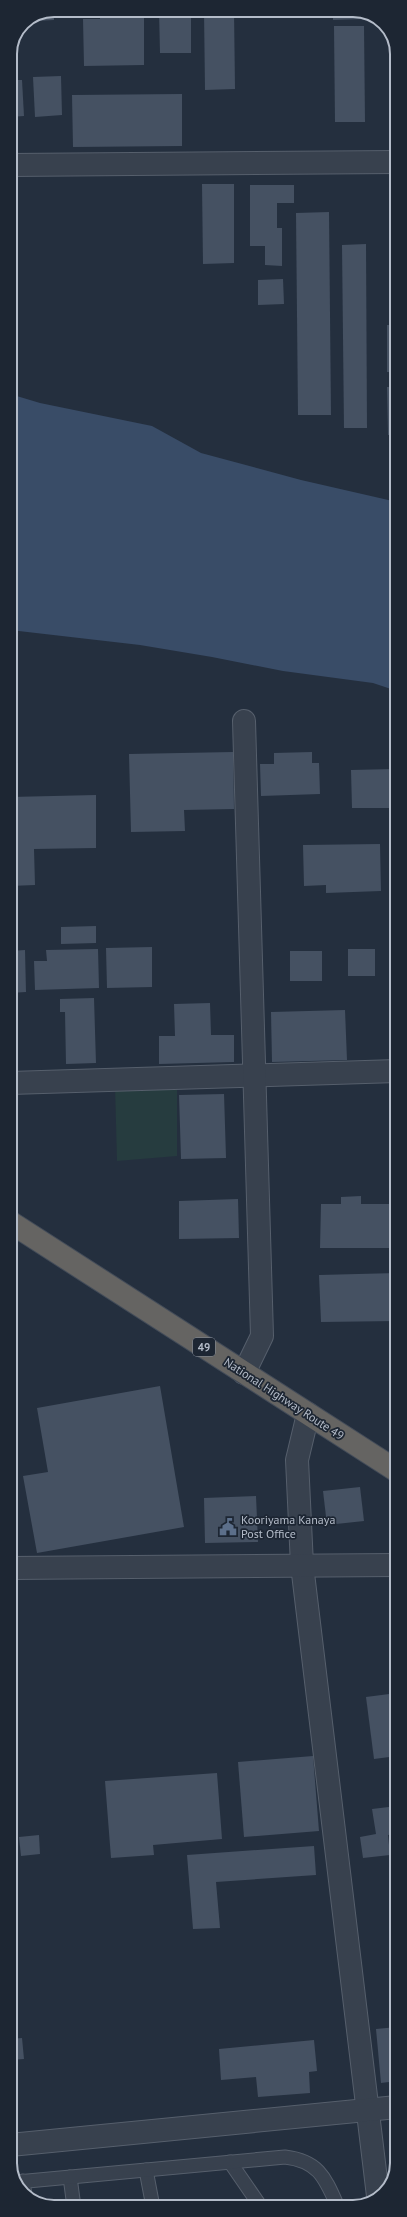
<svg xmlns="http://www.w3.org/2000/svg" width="407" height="2217" font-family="'PT Sans',sans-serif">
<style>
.green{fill:#263c3f}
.water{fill:#394c67}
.building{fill:#455162}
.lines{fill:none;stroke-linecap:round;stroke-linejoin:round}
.service-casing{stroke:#565f6c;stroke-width:15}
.minor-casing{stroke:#565f6c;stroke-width:24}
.trunk-casing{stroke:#434c59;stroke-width:24}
.service{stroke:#38414e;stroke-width:13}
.minor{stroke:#38414e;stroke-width:22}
.trunk{stroke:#656462;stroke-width:22}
.labels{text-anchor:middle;stroke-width:3.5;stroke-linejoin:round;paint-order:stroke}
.shield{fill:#1d2633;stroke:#878f9c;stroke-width:1}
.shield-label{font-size:11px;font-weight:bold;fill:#b4bcc9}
.street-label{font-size:12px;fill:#b4bcc9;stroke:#1d2633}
.poi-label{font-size:12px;fill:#b4bcc9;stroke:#1d2633;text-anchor:start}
.rim{fill:none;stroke:#b4bcc9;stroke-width:2}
</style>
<rect width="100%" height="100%" fill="#242f3e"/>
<!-- green -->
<polygon class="green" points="177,1083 177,1156 117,1161 115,1085"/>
<!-- water -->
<polygon class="water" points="10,394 40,403 152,426 201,453 301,480 397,502 397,691 373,683 283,671 212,657 140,645 10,630"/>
<!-- building -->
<g class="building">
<polygon points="54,10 54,20 36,21 36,18"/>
<polygon points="118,10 144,10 144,65 84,66 83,19 100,19 100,15 118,15"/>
<polygon points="159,10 191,10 191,53 160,53"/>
<polygon points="204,10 234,10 235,89 205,90"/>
<polygon points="333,10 358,10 363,13 363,19 333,20"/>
<polygon points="334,26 364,26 365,122 335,122"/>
<polygon points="61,76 62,115 35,117 33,77"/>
<polygon points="10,80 22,80 24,116 10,117"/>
<polygon points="182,94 182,146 73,147 72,95"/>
<polygon points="202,184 234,184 234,263 203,264"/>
<polygon points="250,185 294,185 294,203 277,203 277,228 282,228 282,266 265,265 265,246 250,246"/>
<polygon points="329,212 331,415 298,415 296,213"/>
<polygon points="366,244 367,428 344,428 342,245"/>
<polygon points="389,261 397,261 397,310 390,310"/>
<polygon points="283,279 284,304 258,305 258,280"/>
<rect x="387" y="325" width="10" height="47"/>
<polygon points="387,387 397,387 397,435 388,435"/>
<polygon points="233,752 234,809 184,810 185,831 131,832 129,754"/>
<polygon points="312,752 312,763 319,763 320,794 261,796 260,764 274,764 274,753"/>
<polygon points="394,769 395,808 352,808 351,770"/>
<polygon points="96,795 96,848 34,849 35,885 10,886 10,797"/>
<polygon points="380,844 381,891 326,893 326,885 304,886 303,845"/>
<polygon points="96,926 96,943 61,944 61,927"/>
<polygon points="152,947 152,987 107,988 106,948"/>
<polygon points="98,949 99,988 35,990 34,961 47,961 46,950"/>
<rect x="348" y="949" width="27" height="27"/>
<polygon points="25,950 26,992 10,993 10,951"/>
<rect x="290" y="951" width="32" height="30"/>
<polygon points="397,984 397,1000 391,1000 391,985"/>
<polygon points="94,998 96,1063 66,1064 65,1012 60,1012 60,999"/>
<polygon points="210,1003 211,1035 234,1035 234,1062 159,1064 159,1036 175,1036 174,1004"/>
<polygon points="345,1010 347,1060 272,1062 271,1012"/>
<rect x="389" y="1039" width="8" height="13"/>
<polygon points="224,1094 226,1158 181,1159 179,1095"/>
<polygon points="361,1196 361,1204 397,1204 397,1248 320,1248 321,1204 341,1204 341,1197"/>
<polygon points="238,1199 239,1238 179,1239 179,1201"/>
<polygon points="397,1273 397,1321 321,1322 319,1275"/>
<polygon points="160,1386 184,1527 37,1553 23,1476 48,1472 37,1408"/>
<polygon points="360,1487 364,1521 327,1525 323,1491"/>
<polygon points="256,1496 258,1542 205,1543 204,1498"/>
<polygon points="397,1693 397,1756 374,1759 366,1697"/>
<polygon points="313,1756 319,1831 244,1837 238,1762"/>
<polygon points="217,1773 222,1839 153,1845 154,1855 111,1858 105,1781"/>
<polygon points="397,1806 397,1834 388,1835 390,1855 363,1858 360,1837 376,1834 372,1809"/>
<polygon points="39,1835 40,1854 21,1856 19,1837"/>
<polygon points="314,1846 316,1875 216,1882 220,1928 193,1929 187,1855"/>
<polygon points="10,1938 18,2017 10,2018"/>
<polygon points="397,2027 397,2081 381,2083 376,2029"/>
<polygon points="22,2038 24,2059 10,2060 10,2039"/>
<polygon points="314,2040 317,2071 309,2072 310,2093 258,2097 256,2077 221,2080 219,2049"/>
</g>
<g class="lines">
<!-- service casing -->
<g class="service-casing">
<g id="service">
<polyline points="230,2162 261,2207"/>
<polyline points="146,2170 153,2207"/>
<polyline points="70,2177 74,2207"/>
<polyline points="23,2181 25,2195"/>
<path d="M17,2182l268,-25c34,4 40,21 53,50"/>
</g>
</g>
<!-- minor casing -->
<g class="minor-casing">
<g id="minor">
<polyline points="10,165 397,162"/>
<polyline points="10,1083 397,1071"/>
<polyline points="244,1373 262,1336 244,721"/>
<polyline points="308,1414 297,1460 302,1565 378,2196"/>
<polyline points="10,1568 397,1565"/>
<polyline points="10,2145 397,2107"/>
</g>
</g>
<!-- trunk casing -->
<g class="trunk-casing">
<polyline id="trunk" points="10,1222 397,1471"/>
</g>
<!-- service -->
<use href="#service" class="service"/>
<!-- minor -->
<use href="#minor" class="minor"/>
<!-- trunk -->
<use href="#trunk" class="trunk"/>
</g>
<!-- icons -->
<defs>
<g id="civic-bare" transform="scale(1.38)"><path d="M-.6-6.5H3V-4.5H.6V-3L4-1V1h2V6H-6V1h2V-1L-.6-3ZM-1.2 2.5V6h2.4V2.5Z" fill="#5c6f8a" stroke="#1d2633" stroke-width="2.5" paint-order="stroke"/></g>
</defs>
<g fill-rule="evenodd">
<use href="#civic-bare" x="228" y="1527"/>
</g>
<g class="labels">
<!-- shield labels -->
<rect class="shield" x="193" y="1338" width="22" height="18" rx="3"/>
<g class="shield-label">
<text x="204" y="1351">49</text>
</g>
<!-- street labels -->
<g class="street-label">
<text transform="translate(284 1399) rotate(33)" y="4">National Highway Route 49</text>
</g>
<!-- poi labels -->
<g class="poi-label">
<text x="241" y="1524">Kooriyama Kanaya<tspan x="241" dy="14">Post Office</tspan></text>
</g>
</g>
<!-- crop -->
<path d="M0 0H407V2217H0ZM54 17H353A37 37 0 0 1 390 54V2163A37 37 0 0 1 353 2200H54A37 37 0 0 1 17 2163V54A37 37 0 0 1 54 17Z" fill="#1d2633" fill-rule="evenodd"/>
<path class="rim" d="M54 17H353A37 37 0 0 1 390 54V2163A37 37 0 0 1 353 2200H54A37 37 0 0 1 17 2163V54A37 37 0 0 1 54 17Z"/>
</svg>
